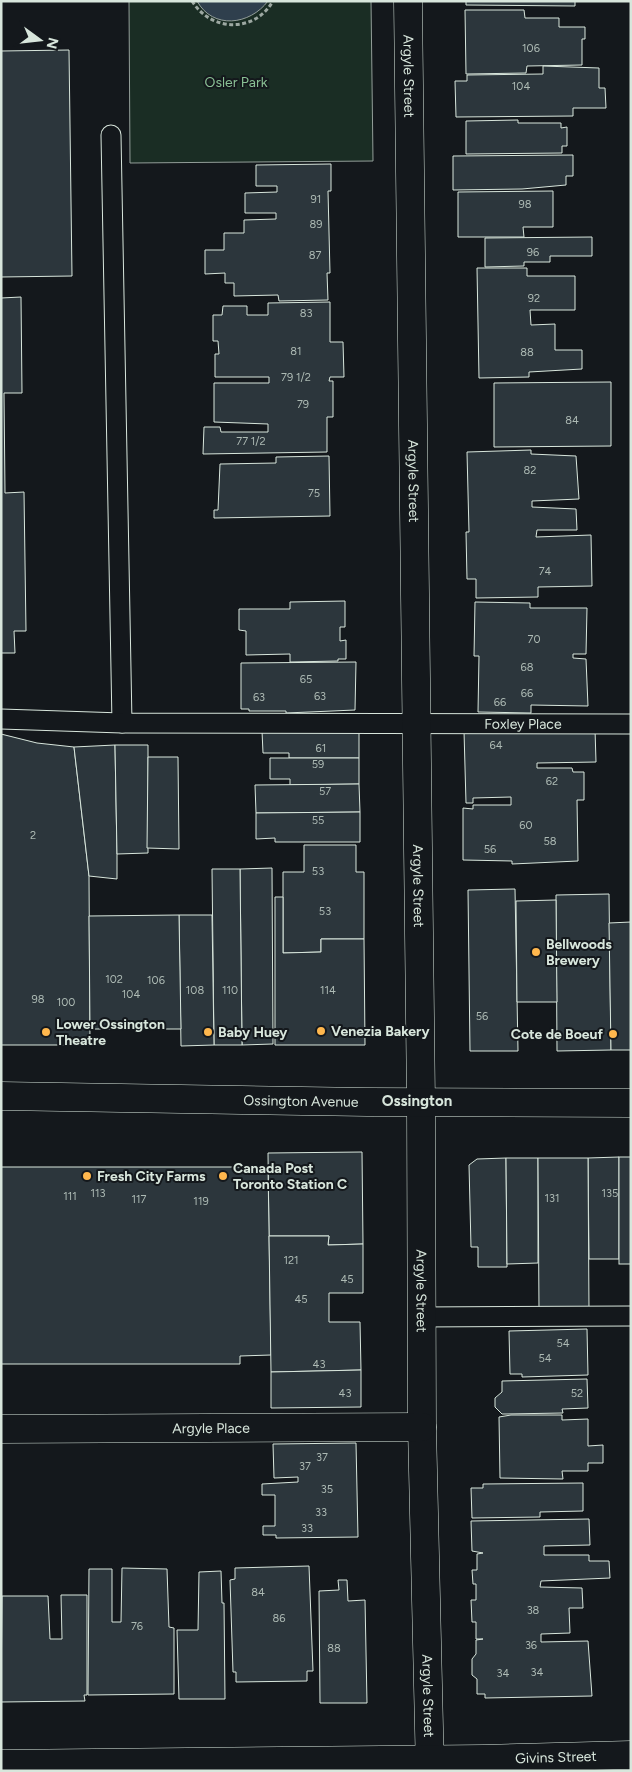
<svg xmlns="http://www.w3.org/2000/svg" width="632" height="1772" font-family="Figtree,sans-serif">
<style>
.green{fill:#1a2d24;stroke:#939e99}
.water{fill:#2f3f4d;stroke:#939e99}
.building{fill:#2c363c;stroke:#d8e6dc}
.lines{fill:none;stroke-linecap:round;stroke-linejoin:round}
.service-casing{stroke:#d8e6dc;stroke-width:21}
.minor-casing{stroke:#d8e6dc;stroke-width:29}
.tertiary-casing{stroke:#d8e6dc;stroke-width:29}
.path{stroke:#9da8a2;stroke-width:3;stroke-dasharray:4 2.5;stroke-linecap:butt}
.service{stroke:#14181c;stroke-width:19}
.minor{stroke:#14181c;stroke-width:28}
.tertiary{stroke:#14181c;stroke-width:28}
.poi-dot{fill:#ffb74d;stroke:#14181c;stroke-width:2}
.labels{text-anchor:middle;stroke-width:4;stroke-linejoin:round;paint-order:stroke}
.number-label{font-size:11px;fill:#adbab4}
.street-label{font-size:14px;fill:#d8e6dc;stroke:#14181c}
.park-label{font-size:14px;fill:#8ac095;stroke:#14181c}
.poi-label{font-size:14px;font-weight:bold;fill:#d8e6dc;stroke:#14181c;text-anchor:start}
.neighbourhood-label{font-size:15px;font-weight:bold;fill:#d8e6dc;stroke:#14181c}
</style>
<rect width="100%" height="100%" fill="#14181c"/>
<!-- green -->
<polygon class="green" points="129,1 371,1 373,161 130,163"/>
<!-- water -->
<path class="water" d="M197,1h71c-18,24 -55,29 -71,0z"/>
<!-- building -->
<g class="building">
<polygon points="466,1 575,1 575,6 466,5"/>
<polygon points="465,10 524,10 525,18 559,18 559,27 585,27 585,39 582,39 582,65 527,66 526,73 466,74"/>
<polygon points="69,50 72,276 1,277 1,298 21,297 22,393 4,393 5,493 24,492 26,631 14,631 15,653 1,653 1,51"/>
<polygon points="543,66 599,68 599,88 605,88 606,108 573,108 573,116 456,117 455,81 467,81 467,75 543,74"/>
<polygon points="518,120 518,123 561,123 561,128 567,127 567,146 562,146 562,153 466,154 466,121"/>
<polygon points="573,155 573,176 566,176 566,185 522,189 453,190 453,156"/>
<polygon points="331,164 331,191 328,191 330,273 327,273 328,300 279,301 278,295 234,296 234,283 225,283 225,273 205,274 205,250 224,250 224,233 244,233 244,220 276,219 276,213 245,213 245,193 277,192 277,186 256,186 256,165"/>
<polygon points="553,191 553,227 523,227 524,237 458,237 458,192"/>
<polygon points="592,237 592,256 550,256 550,262 524,262 524,266 485,267 485,238"/>
<polygon points="477,268 527,268 527,276 575,276 575,310 530,310 531,325 555,324 555,350 582,350 582,369 529,372 529,377 479,378"/>
<polygon points="330,302 330,342 343,342 344,377 330,377 329,381 333,381 333,417 327,417 327,452 203,454 204,427 220,427 221,432 268,432 268,424 214,422 214,383 269,383 269,377 215,377 215,354 219,354 218,341 213,341 213,315 222,315 223,306 247,306 247,315 268,315 268,303"/>
<polygon points="611,382 611,446 494,447 494,383"/>
<polygon points="531,450 531,454 576,456 579,499 532,501 532,507 576,509 577,530 537,530 536,537 591,535 592,586 538,587 538,597 476,598 476,579 467,579 466,532 469,532 467,452"/>
<polygon points="329,456 330,516 214,518 214,510 218,510 220,464 276,463 276,457"/>
<polygon points="345,601 345,627 340,627 340,641 346,640 346,659 338,659 338,661 290,662 290,654 246,655 246,631 239,630 239,609 290,609 290,602"/>
<polygon points="475,602 530,603 530,608 587,608 586,654 573,654 573,658 586,659 588,706 531,705 531,713 478,712 479,656 474,656"/>
<polygon points="356,662 355,710 286,713 286,711 249,711 249,709 241,709 241,663"/>
<polygon points="595,729 596,762 537,763 537,768 572,768 573,772 584,772 584,800 577,800 578,861 512,864 512,861 463,860 463,808 473,809 473,805 511,805 511,797 473,798 473,803 466,803 464,731"/>
<polygon points="262,731 359,731 359,758 289,758 289,753 263,753"/>
<polygon points="1,734 37,743 74,747 89,876 90,1045 1,1045"/>
<polygon points="115,745 117,854 117,879 89,876 74,747"/>
<polygon points="115,745 148,745 148,853 117,854"/>
<polygon points="148,757 178,757 179,849 147,848"/>
<polygon points="270,758 359,758 359,784 290,785 290,779 270,779"/>
<polygon points="359,784 360,812 256,813 255,785"/>
<polygon points="360,812 360,842 275,842 275,838 256,839 256,813"/>
<polygon points="304,845 356,845 356,872 364,872 364,939 321,939 321,952 283,953 283,872 304,872"/>
<polygon points="272,868 273,1044 242,1045 240,869"/>
<polygon points="212,869 240,869 242,1045 214,1045"/>
<polygon points="515,889 518,1051 470,1051 468,890"/>
<polygon points="609,894 611,1050 557,1051 556,895"/>
<polygon points="275,897 283,897 283,953 321,952 321,939 364,939 365,1045 275,1045"/>
<polygon points="556,900 557,1002 517,1002 516,901"/>
<polygon points="179,915 212,915 214,1045 181,1046"/>
<polygon points="179,915 181,1029 90,1029 89,916"/>
<polygon points="631,922 631,1050 611,1050 609,923"/>
<polygon points="362,1152 363,1244 328,1245 329,1236 269,1236 268,1153"/>
<polygon points="619,1157 619,1259 589,1259 588,1158"/>
<rect x="619" y="1157" width="12" height="107"/>
<polygon points="506,1158 507,1267 478,1267 478,1247 471,1247 469,1165 477,1159"/>
<polygon points="506,1158 538,1158 538,1263 507,1264"/>
<polygon points="538,1158 588,1158 589,1311 539,1311"/>
<polygon points="1,1167 268,1167 271,1355 240,1356 240,1364 1,1364"/>
<polygon points="269,1236 329,1236 328,1245 363,1244 363,1293 329,1293 329,1322 360,1322 361,1370 271,1372"/>
<polygon points="587,1329 588,1375 522,1377 522,1374 510,1374 509,1331"/>
<polygon points="361,1370 361,1407 271,1408 271,1372"/>
<polygon points="587,1379 588,1408 562,1409 563,1413 506,1414 502,1414 495,1407 495,1398 502,1392 502,1381"/>
<polygon points="511,1415 562,1415 562,1420 588,1419 588,1446 603,1445 603,1463 588,1463 588,1471 562,1471 563,1479 500,1478 499,1417"/>
<polygon points="356,1443 358,1537 276,1538 276,1535 263,1535 263,1526 275,1526 275,1495 262,1495 262,1484 298,1482 298,1477 274,1478 273,1444"/>
<polygon points="583,1483 583,1511 540,1512 540,1517 472,1518 471,1488 483,1488 483,1484"/>
<polygon points="589,1519 590,1545 544,1546 544,1555 589,1555 589,1561 609,1561 610,1578 541,1581 540,1587 582,1588 583,1608 569,1608 570,1633 541,1634 541,1642 588,1641 592,1696 485,1698 485,1694 477,1694 477,1679 472,1675 472,1659 476,1654 476,1640 483,1639 476,1639 476,1622 472,1622 471,1600 476,1600 476,1584 473,1584 472,1570 477,1570 477,1554 483,1553 472,1551 471,1521"/>
<polygon points="309,1566 313,1671 307,1671 307,1681 236,1682 236,1672 233,1672 230,1580 235,1579 235,1568"/>
<polygon points="122,1568 167,1569 169,1627 174,1628 174,1694 88,1695 89,1569 112,1569 112,1622 121,1622"/>
<polygon points="221,1571 222,1603 224,1603 225,1699 179,1699 177,1630 198,1630 199,1572"/>
<polygon points="338,1580 347,1580 348,1601 365,1600 367,1703 320,1703 319,1591 339,1590"/>
<polygon points="61,1595 87,1595 87,1695 84,1695 85,1701 1,1702 2,1596 48,1596 50,1639 62,1639"/>
</g>
<g class="lines">
<!-- service casing -->
<g class="service-casing">
<g id="service">
<polyline points="111,135 122,723"/>
<path id="s1" d="M1,719l121,4 509,1"/>
<polyline points="420,1317 631,1316"/>
</g>
</g>
<!-- minor casing -->
<g class="minor-casing">
<g id="minor">
<path id="s2" d="M408,1l13,1101 1,325 8,344"/>
<path id="s3" d="M1,1429l421,-2"/>
<path id="s4" d="M1,1764l482,-5 148,-4"/>
</g>
</g>
<!-- tertiary casing -->
<g class="tertiary-casing">
<g id="tertiary">
<path id="s5" d="M1,1096l366,6 264,1"/>
</g>
</g>
<!-- path -->
<path class="path" d="M192,1c19,31 63,32 81,0"/>
<!-- service -->
<use href="#service" class="service"/>
<!-- minor -->
<use href="#minor" class="minor"/>
<!-- tertiary -->
<use href="#tertiary" class="tertiary"/>
</g>
<!-- markers -->
<g class="poi-dot">
<circle cx="536" cy="952" r="5"/>
<circle cx="321" cy="1031" r="5"/>
<circle cx="46" cy="1032" r="5"/>
<circle cx="208" cy="1032" r="5"/>
<circle cx="613" cy="1034" r="5"/>
<circle cx="87" cy="1176" r="5"/>
<circle cx="223" cy="1176" r="5"/>
</g>
<g class="labels">
<!-- number labels -->
<g class="number-label">
<text x="531" y="52">106</text>
<text x="521" y="90">104</text>
<text x="316" y="203">91</text>
<text x="525" y="208">98</text>
<text x="316" y="228">89</text>
<text x="533" y="256">96</text>
<text x="315" y="259">87</text>
<text x="534" y="302">92</text>
<text x="306" y="317">83</text>
<text x="296" y="355">81</text>
<text x="527" y="356">88</text>
<text x="296" y="381">79 1/2</text>
<text x="303" y="408">79</text>
<text x="572" y="424">84</text>
<text x="251" y="445">77 1/2</text>
<text x="530" y="474">82</text>
<text x="314" y="497">75</text>
<text x="545" y="575">74</text>
<text x="534" y="643">70</text>
<text x="527" y="671">68</text>
<text x="306" y="683">65</text>
<text x="527" y="697">66</text>
<text x="320" y="700">63</text>
<text x="259" y="701">63</text>
<text x="500" y="706">66</text>
<text x="496" y="749">64</text>
<text x="321" y="752">61</text>
<text x="318" y="768">59</text>
<text x="552" y="785">62</text>
<text x="325" y="795">57</text>
<text x="318" y="824">55</text>
<text x="526" y="829">60</text>
<text x="33" y="839">2</text>
<text x="550" y="845">58</text>
<text x="490" y="853">56</text>
<text x="318" y="875">53</text>
<text x="325" y="915">53</text>
<text x="114" y="983">102</text>
<text x="156" y="984">106</text>
<text x="195" y="994">108</text>
<text x="230" y="994">110</text>
<text x="328" y="994">114</text>
<text x="131" y="998">104</text>
<text x="38" y="1003">98</text>
<text x="66" y="1006">100</text>
<text x="482" y="1020">56</text>
<text x="98" y="1197">113</text>
<text x="610" y="1197">135</text>
<text x="70" y="1200">111</text>
<text x="552" y="1202">131</text>
<text x="139" y="1203">117</text>
<text x="201" y="1205">119</text>
<text x="291" y="1264">121</text>
<text x="347" y="1283">45</text>
<text x="301" y="1303">45</text>
<text x="563" y="1347">54</text>
<text x="545" y="1362">54</text>
<text x="319" y="1368">43</text>
<text x="345" y="1397">43</text>
<text x="577" y="1397">52</text>
<text x="322" y="1461">37</text>
<text x="305" y="1470">37</text>
<text x="327" y="1493">35</text>
<text x="321" y="1516">33</text>
<text x="307" y="1532">33</text>
<text x="258" y="1596">84</text>
<text x="533" y="1614">38</text>
<text x="279" y="1622">86</text>
<text x="137" y="1630">76</text>
<text x="531" y="1649">36</text>
<text x="334" y="1652">88</text>
<text x="537" y="1676">34</text>
<text x="503" y="1677">34</text>
</g>
<!-- street labels -->
<g class="street-label">
<text dy="5" stroke="none"><textPath href="#s2" startOffset="75">Argyle Street</textPath></text>
<text dy="5" stroke="none"><textPath href="#s2" startOffset="480">Argyle Street</textPath></text>
<text dy="5" stroke="none"><textPath href="#s1" startOffset="522">Foxley Place</textPath></text>
<text dy="5" stroke="none"><textPath href="#s2" startOffset="885">Argyle Street</textPath></text>
<text dy="5" stroke="none"><textPath href="#s5" startOffset="300">Ossington Avenue</textPath></text>
<text dy="5" stroke="none"><textPath href="#s2" startOffset="1290">Argyle Street</textPath></text>
<text dy="5" stroke="none"><textPath href="#s3" startOffset="210">Argyle Place</textPath></text>
<text dy="5" stroke="none"><textPath href="#s2" startOffset="1695">Argyle Street</textPath></text>
<text dy="5" stroke="none"><textPath href="#s4" startOffset="555">Givins Street</textPath></text>
</g>
<!-- park labels -->
<g class="park-label">
<text x="236" y="87">Osler Park</text>
</g>
<!-- poi labels -->
<g class="poi-label">
<text x="546" y="949">Bellwoods<tspan x="546" dy="16">Brewery</tspan></text>
<text x="56" y="1029">Lower Ossington<tspan x="56" dy="16">Theatre</tspan></text>
<text x="331" y="1036">Venezia Bakery</text>
<text x="218" y="1037">Baby Huey</text>
<text x="603" y="1039" text-anchor="end">Cote de Boeuf</text>
<text x="233" y="1173">Canada Post<tspan x="233" dy="16">Toronto Station C</tspan></text>
<text x="97" y="1181">Fresh City Farms</text>
</g>
<!-- neighbourhood labels -->
<g class="neighbourhood-label">
<text x="417" y="1106">Ossington</text>
</g>
</g>
<!-- border -->
<rect width="632" height="1772" fill="none" stroke="#d8e6dc" stroke-width="5"/>
<!-- north arrow -->
<g transform="translate(40 40) rotate(105)" stroke="#14181c" stroke-width="4" paint-order="stroke">
<path d="M0-4L9 19L0 12L-9 19Z" fill="#d8e6dc"/>
<text y="-8" font-size="14" font-weight="bold" text-anchor="middle" fill="#d8e6dc">N</text>
</g>
</svg>
